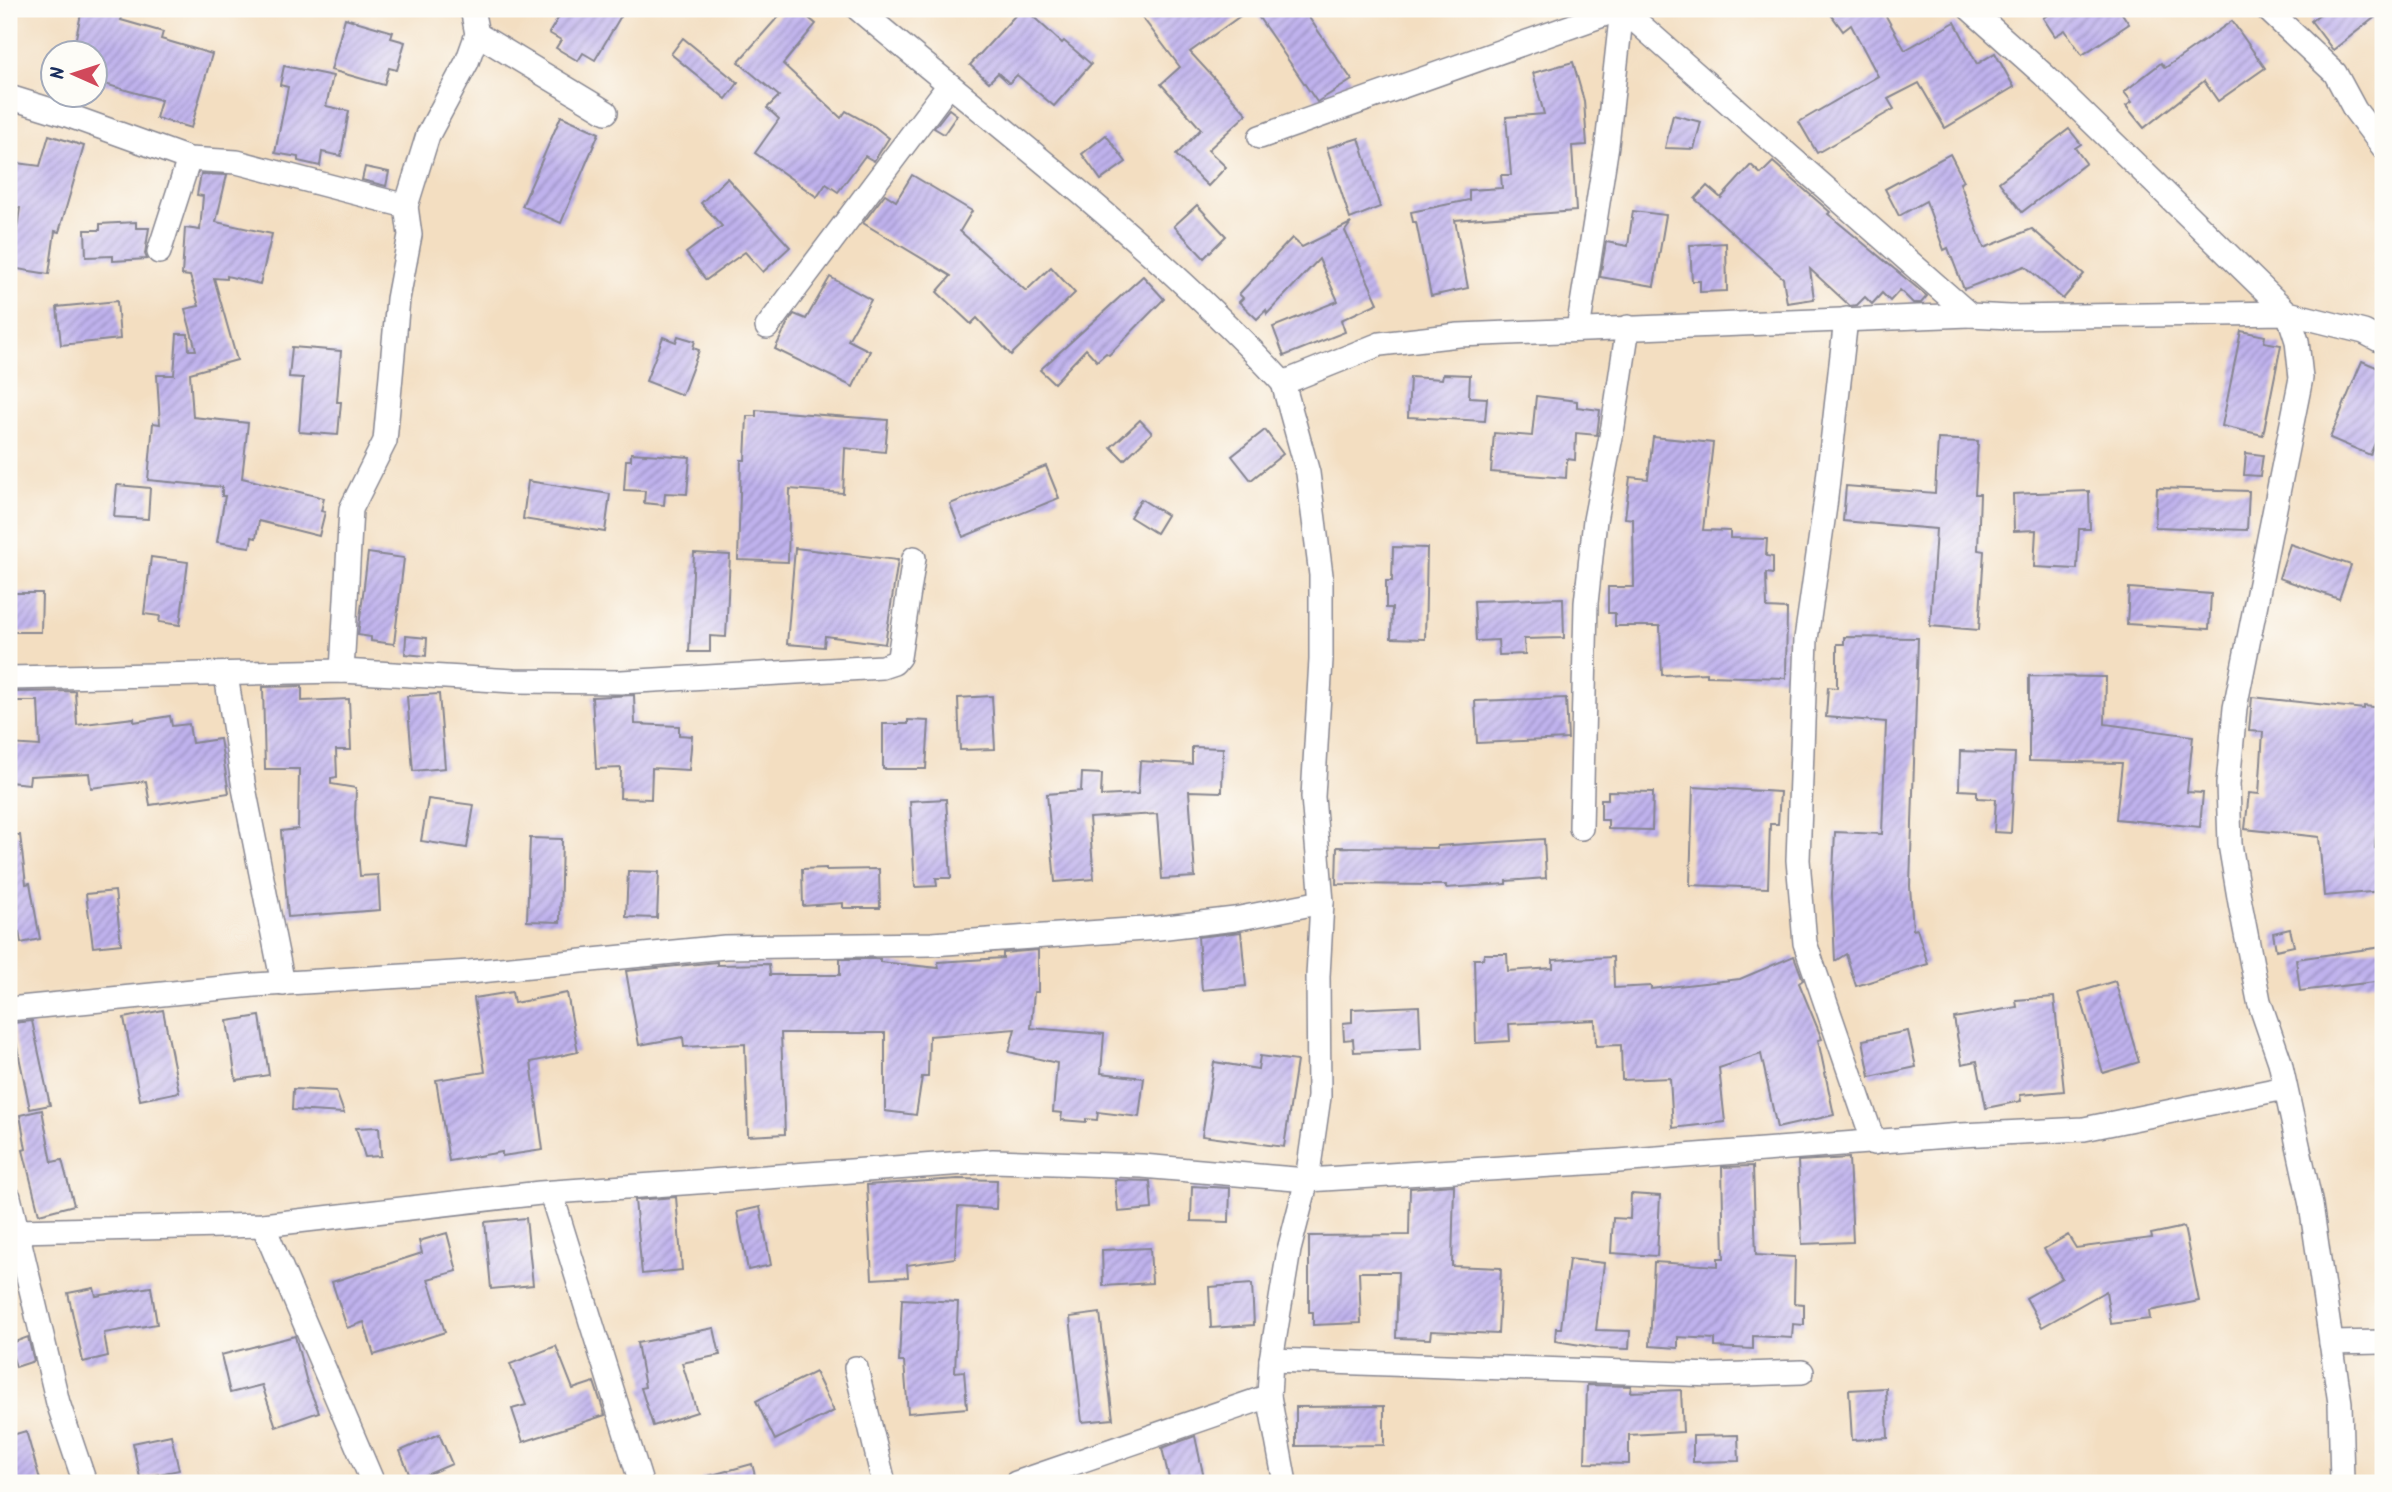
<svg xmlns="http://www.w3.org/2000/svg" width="2392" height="1492" font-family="Kalam,sans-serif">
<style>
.building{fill:url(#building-hatch)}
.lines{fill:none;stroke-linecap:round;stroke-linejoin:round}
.minor-casing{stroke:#878690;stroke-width:26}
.minor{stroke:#fff;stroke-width:23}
</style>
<defs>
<pattern id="building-hatch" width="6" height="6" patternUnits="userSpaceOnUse" patternTransform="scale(1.75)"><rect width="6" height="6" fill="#c0b2ed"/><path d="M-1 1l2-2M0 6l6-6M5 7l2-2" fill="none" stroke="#9b91c3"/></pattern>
</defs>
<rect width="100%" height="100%" fill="#fdfcf7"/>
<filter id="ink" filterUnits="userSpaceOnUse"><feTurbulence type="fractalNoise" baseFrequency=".0143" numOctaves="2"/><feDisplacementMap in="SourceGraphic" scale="14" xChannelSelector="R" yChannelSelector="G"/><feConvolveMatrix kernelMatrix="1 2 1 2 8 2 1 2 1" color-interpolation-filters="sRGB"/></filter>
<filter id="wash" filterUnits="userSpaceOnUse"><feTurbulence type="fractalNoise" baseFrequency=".00686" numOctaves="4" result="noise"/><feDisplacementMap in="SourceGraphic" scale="28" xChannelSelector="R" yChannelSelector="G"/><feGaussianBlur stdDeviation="1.57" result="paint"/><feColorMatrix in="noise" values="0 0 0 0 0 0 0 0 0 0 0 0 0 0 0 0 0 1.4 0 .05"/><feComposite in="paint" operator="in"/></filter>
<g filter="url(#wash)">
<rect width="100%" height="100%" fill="#f3dec1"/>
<g id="blocks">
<!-- building -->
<g class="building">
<polygon points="82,9 96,9 123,15 121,20 163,32 161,39 212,54 191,128 156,118 161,100 94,81 94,52 73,52"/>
<polygon points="564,9 625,9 595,60 583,53 578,61 556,48 561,40 549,33"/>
<polygon points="785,9 798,9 816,24 783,64 841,118 846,111 875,127 889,138 874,161 865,156 838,192 826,184 817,197 755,153 779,119 767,108 779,96 738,62"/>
<polygon points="1021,9 1025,9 1062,43 1064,41 1091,64 1054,106 1017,75 1009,83 998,73 989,82 970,65"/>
<polygon points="1136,9 1250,9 1190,52 1247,114 1208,150 1226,167 1208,186 1176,155 1201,129 1161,84 1180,67"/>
<polygon points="1253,9 1303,9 1352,80 1317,102"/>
<polygon points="1827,9 1882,9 1905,50 1955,22 1977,64 1995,53 2014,87 1945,128 1919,83 1888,99 1894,109 1817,153 1799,122 1878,76 1851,25 1843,31"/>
<polygon points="2057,9 2119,9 2129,24 2082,55 2065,30 2055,36 2043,18"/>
<polygon points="2326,9 2383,9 2383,11 2333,50 2311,21"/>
<polygon points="345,18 393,32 391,38 405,42 397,70 389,68 384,85 331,70"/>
<polygon points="2232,21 2265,68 2218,101 2204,81 2144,128 2126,106 2132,102 2124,92 2161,63 2165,68"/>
<polygon points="683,38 738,83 726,99 671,54"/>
<polygon points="1573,62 1584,101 1587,145 1572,146 1576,211 1455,220 1468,288 1431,296 1416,222 1413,222 1411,212 1469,200 1469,190 1502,188 1501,175 1511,175 1506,117 1544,114 1533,73"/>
<polygon points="284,66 333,76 326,106 349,111 341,156 322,152 320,166 298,161 298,157 275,153 288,87 280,85"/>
<polygon points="949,109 957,115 944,134 934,128"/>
<polygon points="1673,115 1701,122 1694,149 1665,148"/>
<polygon points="561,116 599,133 561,223 522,206"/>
<polygon points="2069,129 2081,144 2075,148 2086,163 2022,212 1999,182"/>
<polygon points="49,135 84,146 59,232 55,231 49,274 11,268 20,208 9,206 9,162 40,166"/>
<polygon points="1106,135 1126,162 1101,180 1082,154"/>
<polygon points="1359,138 1380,207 1350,219 1327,148"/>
<polygon points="1950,154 1964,181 1960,183 1984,248 2032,229 2084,274 2063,299 2025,266 1964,289 1948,248 1944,250 1926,201 1899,216 1885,189"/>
<polygon points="1773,162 1830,212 1828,214 1927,296 1921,303 1913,303 1900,290 1890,301 1882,293 1872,304 1865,297 1857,305 1850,306 1810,269 1814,299 1787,303 1783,278 1695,199 1707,186 1721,198 1751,165 1761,174"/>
<polygon points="365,167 389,172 386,186 362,180"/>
<polygon points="201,174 227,175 216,222 272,234 260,284 227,276 227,279 214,278 237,360 190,373 193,417 248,423 242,478 324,498 321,511 325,512 319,536 259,521 256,538 252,537 250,547 217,542 225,496 222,496 222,487 148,480 153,423 160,424 157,375 174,375 177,334 188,334 189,350 196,350 185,309 199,306 190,276 182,275 185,228 200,230 203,196 197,195"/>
<polygon points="912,175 972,211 960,231 1026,291 1051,267 1075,293 1011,355 977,318 971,324 937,292 951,276 863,223 885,194 896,201"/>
<polygon points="727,178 790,247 763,272 745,252 706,280 686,253 722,226 701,203"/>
<polygon points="1197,205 1226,236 1204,258 1174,226"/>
<polygon points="1633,211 1666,215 1654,286 1600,277 1606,242 1628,246"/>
<polygon points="136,222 136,228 149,228 145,254 147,259 113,261 113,256 86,257 85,230 100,230 100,224"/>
<polygon points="1351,223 1345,231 1378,303 1341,320 1345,332 1284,356 1273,327 1338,301 1319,259 1267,314 1266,310 1257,319 1239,302 1243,298 1239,294 1292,238 1302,247"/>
<polygon points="1726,243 1727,291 1700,292 1700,281 1692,281 1690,245"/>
<polygon points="1143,276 1164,299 1109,355 1106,353 1097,361 1086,349 1054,383 1040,370"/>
<polygon points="830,277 871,300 848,340 870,351 853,387 775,349 787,324 794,314 806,319"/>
<polygon points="117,301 120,339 61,345 57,307"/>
<polygon points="2241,331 2265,336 2264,342 2281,345 2263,435 2222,426"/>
<polygon points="678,336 695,341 693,348 699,350 682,395 646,381 663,337 676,342"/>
<polygon points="292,347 341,351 337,402 341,402 338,435 299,432 303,378 289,377"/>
<polygon points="2362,361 2383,370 2383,424 2370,455 2330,438"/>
<polygon points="1443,374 1470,375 1469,397 1487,398 1485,421 1408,417 1410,377 1442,379"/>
<polygon points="1536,396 1577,401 1577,407 1600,410 1597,435 1576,433 1575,460 1567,459 1566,478 1491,472 1494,433 1532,436"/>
<polygon points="756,410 888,420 885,452 845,448 843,493 790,489 788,562 738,560 741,460 745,460 747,416 756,416"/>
<polygon points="1140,420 1152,433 1124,460 1111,447"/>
<polygon points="1265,430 1283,454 1251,480 1232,456"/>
<polygon points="1653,437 1713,443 1703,530 1730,531 1730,538 1767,539 1766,556 1773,557 1773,574 1766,573 1767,608 1787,609 1786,678 1707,676 1707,673 1662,675 1660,626 1615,626 1615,613 1608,613 1608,587 1634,587 1633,519 1625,518 1630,477 1648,479"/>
<polygon points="1938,439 1978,441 1975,494 1980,494 1978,550 1984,551 1979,630 1930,626 1936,529 1843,521 1846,486 1935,493"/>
<polygon points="631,453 690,457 687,494 665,493 664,505 644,503 645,491 624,490 626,460 631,460"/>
<polygon points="2246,453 2263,455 2260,476 2244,475"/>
<polygon points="1046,466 1059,498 963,537 950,504"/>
<polygon points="528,481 610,494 605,532 523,519"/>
<polygon points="117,485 150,488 148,519 114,517"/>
<polygon points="2157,488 2249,491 2247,530 2155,527"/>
<polygon points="2089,491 2090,529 2079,529 2077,569 2034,567 2036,530 2014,531 2013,494"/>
<polygon points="1141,499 1167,515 1156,533 1130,517"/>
<polygon points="2290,544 2351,565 2339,599 2279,578"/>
<polygon points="1393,547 1427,548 1425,639 1391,638 1392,608 1386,608 1386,581 1392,581"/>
<polygon points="795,548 898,560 885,644 825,636 824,647 787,644"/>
<polygon points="368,553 404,558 394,644 371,641 371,637 358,635"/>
<polygon points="694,553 730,555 726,637 710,636 710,652 689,652"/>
<polygon points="151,557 188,562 180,625 159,622 160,616 144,614"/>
<polygon points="2129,588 2211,594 2209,629 2127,624"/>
<polygon points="10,593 42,593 41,632 10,632"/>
<polygon points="1563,598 1564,638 1524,639 1525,654 1499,655 1498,640 1476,641 1474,601"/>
<polygon points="406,636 427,638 426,656 405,654"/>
<polygon points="1844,637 1918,638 1910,886 1913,930 1917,929 1928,964 1856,986 1846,954 1835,961 1832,894 1835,832 1882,834 1886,722 1826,717 1828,687 1837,688 1837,644 1844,644"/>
<polygon points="2029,676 2106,677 2105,724 2193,736 2187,792 2203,793 2200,827 2116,819 2122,763 2029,761"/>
<polygon points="302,686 302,701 349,699 351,750 336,750 337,777 331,778 331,784 356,788 355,818 360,876 378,875 380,910 288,917 281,831 298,829 299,769 265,769 263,687"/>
<polygon points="75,691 77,725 134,718 134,722 170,716 172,726 189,724 192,743 220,739 229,793 150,805 146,781 91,788 89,773 30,776 29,784 9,782 9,744 40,746 38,701 14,701 14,692"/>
<polygon points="439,694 445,768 413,771 407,696"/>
<polygon points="634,695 635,724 679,726 679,735 692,736 689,770 652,768 651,799 620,798 621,768 596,769 592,697"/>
<polygon points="992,696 995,749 960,750 958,698"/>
<polygon points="2252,697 2364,709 2364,706 2383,708 2383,748 2375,848 2382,847 2383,891 2324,896 2319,837 2245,829 2249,793 2259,794 2263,732 2249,731"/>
<polygon points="1566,698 1568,739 1477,743 1475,701"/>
<polygon points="908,720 929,721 926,769 883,769 883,724 908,724"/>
<polygon points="1192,747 1223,748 1222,792 1189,791 1195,877 1162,879 1157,814 1089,818 1094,879 1055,882 1047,794 1081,791 1082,773 1102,774 1101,796 1138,794 1140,761 1192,764"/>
<polygon points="1960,751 2015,753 2011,833 1994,832 1996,799 1977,798 1977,791 1959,790"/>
<polygon points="1693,787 1780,792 1778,824 1770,824 1768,888 1690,885"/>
<polygon points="1608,791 1653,792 1652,830 1608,829 1608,820 1601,820 1601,799 1608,799"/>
<polygon points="428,799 474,805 467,848 421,841"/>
<polygon points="946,799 951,878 936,878 937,886 915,887 910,801"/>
<polygon points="9,835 20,835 26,884 30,883 40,939 21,943 19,932 9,934"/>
<polygon points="530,838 562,839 560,922 527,921"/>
<polygon points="1544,839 1546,878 1506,881 1506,884 1446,888 1446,885 1439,885 1336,884 1337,847 1437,848 1437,846"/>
<polygon points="826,868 826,870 879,869 880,908 843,908 843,903 803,906 802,869"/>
<polygon points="628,871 659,872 657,918 626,917"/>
<polygon points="115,891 121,944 93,947 86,894"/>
<polygon points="2290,929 2294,946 2276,950 2273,933"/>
<polygon points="1241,932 1246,986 1202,990 1198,937"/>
<polygon points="2383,947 2383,981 2300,991 2296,959"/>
<polygon points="1038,950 1038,992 1034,992 1031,1028 1104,1034 1101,1073 1144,1078 1139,1117 1098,1112 1097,1120 1086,1119 1086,1122 1061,1120 1062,1113 1053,1112 1057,1063 1009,1052 1015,1029 929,1036 928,1077 922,1077 916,1115 885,1111 885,1033 781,1033 785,1134 748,1136 745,1044 684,1047 683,1037 639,1045 626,971 717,962 717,965 769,964 770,975 840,975 840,959 880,959 880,962 939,968 938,962 1003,958 1003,953"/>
<polygon points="1484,954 1507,954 1508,971 1553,968 1553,960 1613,957 1614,988 1651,986 1651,989 1740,979 1794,956 1803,980 1799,983 1822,1039 1818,1040 1834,1115 1777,1128 1761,1054 1719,1068 1725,1122 1673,1128 1670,1078 1622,1080 1621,1045 1596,1046 1595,1020 1509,1024 1510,1041 1476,1043 1474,959 1483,959"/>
<polygon points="2115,981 2139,1062 2103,1073 2079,992"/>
<polygon points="512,992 514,1003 567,993 578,1052 531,1062 543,1150 502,1156 502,1152 449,1161 436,1080 485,1072 474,998"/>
<polygon points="2054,997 2064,1091 2020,1095 2021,1101 1986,1108 1977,1061 1962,1064 1954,1018 2017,1007 2016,1000"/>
<polygon points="1419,1006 1421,1049 1354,1052 1353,1039 1344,1040 1343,1023 1352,1022 1352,1009"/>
<polygon points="163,1010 179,1092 140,1100 124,1018"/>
<polygon points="260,1016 269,1075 236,1080 227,1021"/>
<polygon points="32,1021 50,1105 30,1109 12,1023"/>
<polygon points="1908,1031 1916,1067 1870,1077 1863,1040"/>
<polygon points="1260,1056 1297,1061 1284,1147 1202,1136 1214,1062 1258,1069"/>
<polygon points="293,1089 336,1091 344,1113 292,1110"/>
<polygon points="42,1110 52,1162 62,1160 74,1205 39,1214 23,1150 26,1149 20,1115"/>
<polygon points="379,1127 381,1156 365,1157 356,1128"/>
<polygon points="1849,1158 1853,1242 1802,1244 1798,1161"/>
<polygon points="1753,1166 1756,1255 1795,1257 1794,1303 1804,1304 1804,1325 1793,1324 1792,1338 1753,1336 1753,1349 1715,1347 1715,1339 1678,1337 1678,1348 1650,1346 1654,1262 1718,1266 1718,1258 1724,1258 1722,1167"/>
<polygon points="958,1179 997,1180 996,1209 958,1207 955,1258 907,1265 908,1277 872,1279 867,1185"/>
<polygon points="1115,1180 1150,1181 1152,1209 1118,1212"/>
<polygon points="1454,1185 1452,1266 1501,1268 1498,1334 1431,1331 1430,1339 1396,1338 1398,1272 1359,1272 1361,1323 1313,1325 1313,1312 1309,1312 1309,1236 1409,1235 1410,1188"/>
<polygon points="1192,1186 1230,1188 1229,1222 1191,1221"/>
<polygon points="1631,1194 1660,1196 1657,1256 1611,1253 1613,1218 1630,1219"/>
<polygon points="676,1197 682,1270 642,1274 635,1200"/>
<polygon points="760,1207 771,1265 748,1270 737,1212"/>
<polygon points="526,1218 533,1285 491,1289 485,1222"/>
<polygon points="2184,1227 2199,1301 2149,1311 2150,1319 2111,1324 2106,1291 2042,1327 2026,1298 2062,1278 2044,1249 2068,1235 2076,1248 2152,1238 2151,1234"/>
<polygon points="447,1233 457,1271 428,1279 445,1332 374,1355 364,1322 347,1328 332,1282 422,1253 419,1241"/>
<polygon points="1150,1248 1152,1283 1103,1286 1102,1250"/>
<polygon points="1569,1259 1604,1263 1596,1330 1630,1331 1629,1349 1600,1348 1555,1341 1556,1328 1561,1328"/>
<polygon points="1252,1284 1254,1325 1211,1328 1209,1287"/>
<polygon points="151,1287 157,1324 104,1333 108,1356 83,1362 68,1293 94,1288 96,1296"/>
<polygon points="902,1299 958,1302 955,1372 964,1371 967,1408 908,1413 904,1362 899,1362"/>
<polygon points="1100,1313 1113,1419 1082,1422 1070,1317"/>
<polygon points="714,1328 720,1355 682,1363 697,1412 653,1426 641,1388 645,1387 637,1343"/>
<polygon points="295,1336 307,1383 319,1412 276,1427 262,1385 230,1393 221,1355"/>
<polygon points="28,1337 34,1361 16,1367 9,1344"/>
<polygon points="556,1346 573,1389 594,1382 605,1415 523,1442 512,1409 526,1405 510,1364"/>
<polygon points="815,1372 834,1411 775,1440 756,1401"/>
<polygon points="1587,1385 1631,1386 1630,1392 1681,1390 1683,1432 1629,1435 1629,1464 1585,1463"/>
<polygon points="1886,1388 1888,1438 1852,1440 1849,1390"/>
<polygon points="1384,1406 1384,1445 1296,1446 1296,1407"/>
<polygon points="26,1431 41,1483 9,1483 9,1436"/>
<polygon points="439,1434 452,1464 412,1481 400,1451"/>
<polygon points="171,1435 179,1470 140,1478 133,1443"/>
<polygon points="1738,1435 1739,1461 1693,1462 1693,1436"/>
<polygon points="1195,1436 1205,1483 1170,1483 1162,1448"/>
<polygon points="752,1464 757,1483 702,1483 701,1478"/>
</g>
</g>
</g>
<g filter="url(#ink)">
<use href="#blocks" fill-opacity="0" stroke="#878690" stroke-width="2"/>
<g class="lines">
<!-- minor casing -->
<g class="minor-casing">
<g id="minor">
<path d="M858,9c144,121 297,235 425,374l97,-39 79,-9 511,-20"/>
<polyline points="1622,9 1970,315 2010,317 2288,313 2364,332 2383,342"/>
<polyline points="1970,9 2044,75 2288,313 2297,341 2301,378 2235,708 2228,784 2230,844 2240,903 2259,1001 2280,1062 2311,1205 2340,1403 2342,1483"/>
<polyline points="2267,9 2335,73 2355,110 2383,147"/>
<polyline points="477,34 606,112"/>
<polyline points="9,97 67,115 189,159 237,162 406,206 428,135 467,62 477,34 472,9"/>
<polyline points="1260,137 1620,9"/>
<polyline points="159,252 189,159"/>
<polyline points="1846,319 1825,506 1806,639 1798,860 1805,943 1874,1143"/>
<polyline points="767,327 949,85"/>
<polyline points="1578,330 1607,145 1622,9"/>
<polyline points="1283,383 1308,473 1321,575 1321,660 1313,797 1322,902 1318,976 1319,1097 1307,1180 1289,1250 1271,1360 1269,1396 1285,1483"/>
<polyline points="342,671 351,509 385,441 398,299 410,235 406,206"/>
<polyline points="226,675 244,788 283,984"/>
<polyline points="9,678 342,671 514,681 621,682 882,667 894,663 899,657 914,558"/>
<polyline points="1581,828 1586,603 1595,520 1613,426 1628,327"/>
<polyline points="9,1009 254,985 470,972 725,947 932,944 1158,928 1235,919 1322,902"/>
<polyline points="551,1193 641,1483"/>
<polyline points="9,1197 58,1403 85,1483"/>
<polyline points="263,1225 373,1483"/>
<polyline points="9,1234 18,1231 263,1225 540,1193 993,1161 1142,1166 1307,1180 1618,1161 1961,1135 2084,1129 2285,1088"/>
<polyline points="2331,1343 2383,1342"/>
<polyline points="1271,1360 1714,1375 1802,1372"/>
<polyline points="856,1368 884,1483"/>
<polyline points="1016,1483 1269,1396"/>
</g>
</g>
<!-- minor -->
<use href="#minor" class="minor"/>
</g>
</g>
<!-- margin -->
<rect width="2392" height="1492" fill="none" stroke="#fdfcf7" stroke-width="35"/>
<!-- north arrow -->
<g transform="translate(74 74) rotate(273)"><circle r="33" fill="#fdfcf7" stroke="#a3aaba" stroke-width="2"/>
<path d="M0-5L12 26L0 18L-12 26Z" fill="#d1495b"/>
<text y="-10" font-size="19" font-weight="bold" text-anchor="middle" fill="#1b2f5e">N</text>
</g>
</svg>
